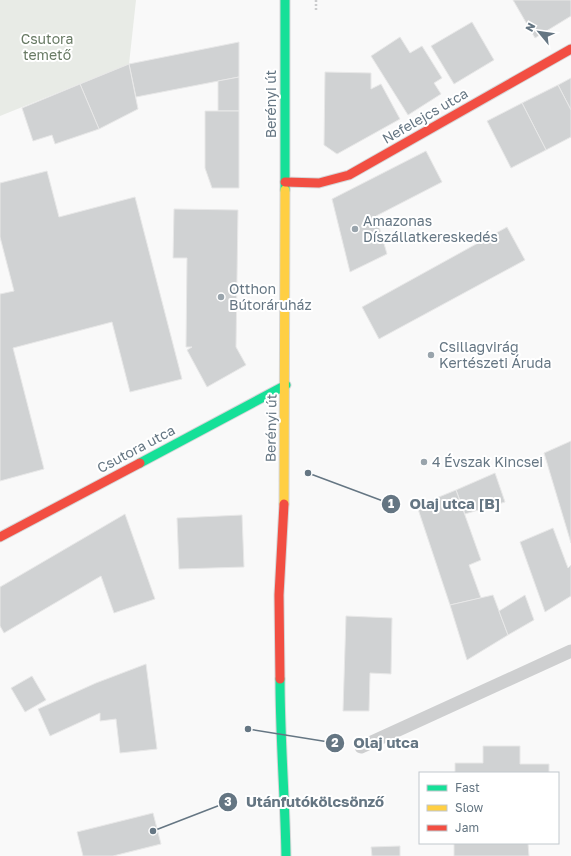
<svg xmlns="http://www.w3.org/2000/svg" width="571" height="856" font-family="'Golos Text',sans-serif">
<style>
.green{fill:#e8ebe6}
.building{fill:#d0d2d3;stroke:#e8e8e8}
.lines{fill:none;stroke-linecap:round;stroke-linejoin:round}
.fast-casing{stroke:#d5d6d7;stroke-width:11}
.slow-casing{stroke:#d5d6d7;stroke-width:11}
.jam-casing{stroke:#d5d6d7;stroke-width:11}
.path{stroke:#cbcccd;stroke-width:2.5;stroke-dasharray:2 2;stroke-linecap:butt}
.lane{stroke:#cecfd0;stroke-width:13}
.fast{stroke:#16e098;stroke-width:9}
.slow{stroke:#ffcf43;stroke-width:9}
.jam{stroke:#f24e42;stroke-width:9}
.poi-dot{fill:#99a4ac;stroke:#fff;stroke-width:1.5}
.labels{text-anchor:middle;stroke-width:4;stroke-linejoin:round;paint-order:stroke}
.park-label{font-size:14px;fill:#687a64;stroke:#fff}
.street-label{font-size:14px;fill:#657683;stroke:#fff}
.poi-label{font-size:14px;fill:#657683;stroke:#fff;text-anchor:start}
.leader{fill:none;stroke:#657683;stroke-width:1.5}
.callout-dot{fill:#657683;stroke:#fff;stroke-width:1.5}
.mark-label{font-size:12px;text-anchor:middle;font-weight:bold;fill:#fff}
.callout-label{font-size:15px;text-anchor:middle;font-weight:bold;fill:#657683;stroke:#fff;stroke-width:4;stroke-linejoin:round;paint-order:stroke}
</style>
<rect width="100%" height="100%" fill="#f9f9f9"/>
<!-- green -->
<polygon class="green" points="0,0 136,0 129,64 0,116"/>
<!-- building -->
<g class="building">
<polygon points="513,0 571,0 571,16 535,38"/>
<polygon points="472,22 494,60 454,84 431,46"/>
<polygon points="400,37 410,53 422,46 442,78 434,83 441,94 408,115 371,56"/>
<polygon points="239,42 239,77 136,97 129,64"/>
<polygon points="129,64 138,109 99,129 80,84"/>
<polygon points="325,72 371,73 371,89 381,84 400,119 337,154 324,145"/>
<polygon points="239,77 239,111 218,111 218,81"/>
<polygon points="571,78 571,110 558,85"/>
<polygon points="80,84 99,129 55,144 52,135 33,141 22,108"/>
<polygon points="558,85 571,110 571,137 546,150 522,103"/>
<polygon points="522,103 546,150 511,168 487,121"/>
<polygon points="205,111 239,111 239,188 212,188 205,168"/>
<polygon points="426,151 442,182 376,216 387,254 350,272 332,199"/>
<polygon points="47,171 59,217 135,197 182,379 130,392 112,322 13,348 44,469 0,481 0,294 14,291 0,237 0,183"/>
<polygon points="174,209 238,210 236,347 246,365 207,387 187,350 192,347 186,347 187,258 173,258"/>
<polygon points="507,227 525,260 379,339 362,307"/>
<polygon points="571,441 571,543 544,453"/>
<polygon points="495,473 505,502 465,514 456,490"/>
<polygon points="456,490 481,560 469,565 481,598 450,605 417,506"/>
<polygon points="125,514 155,599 114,613 101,576 4,633 0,626 0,587"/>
<polygon points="242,515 244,567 179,569 177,518"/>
<polygon points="553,528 568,568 571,565 571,596 545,612 520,542"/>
<polygon points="493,595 508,635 467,660 450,605"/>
<polygon points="525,595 534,620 508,635 499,611"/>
<polygon points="346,616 392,618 391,674 370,673 369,711 343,711"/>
<polygon points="146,664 157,749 120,753 116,719 100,721 100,713 50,736 38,709 96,683"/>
<polygon points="32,676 46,700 25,712 11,688"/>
<polygon points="483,746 520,746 520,764 549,764 549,773 455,773 455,763 483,763"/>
<polygon points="153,813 161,844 113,856 83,856 77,832"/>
<polygon points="454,843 528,843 529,856 454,856"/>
<polygon points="400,846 400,856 372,856 371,847"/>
</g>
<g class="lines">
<!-- fast casing -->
<g class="fast-casing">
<g id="fast">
<polyline points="285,0 285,190"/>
<polyline points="140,463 286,385"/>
<path d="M280,679c0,59 5,118 6,177"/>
</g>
</g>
<!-- slow casing -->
<g class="slow-casing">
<polyline id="slow" points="284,504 285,190"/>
</g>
<!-- jam casing -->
<g class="jam-casing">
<g id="jam">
<polyline points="285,182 319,183 349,175 571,49"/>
<polyline points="0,537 140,463"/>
<polyline points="280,679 279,595 284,504"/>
</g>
</g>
<!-- path -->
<polyline class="path" points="316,10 316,0"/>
<!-- lane -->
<polyline class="lane" points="361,747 571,651"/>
<!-- fast -->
<use href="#fast" class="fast"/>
<!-- slow -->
<use href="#slow" class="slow"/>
<!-- jam -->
<use href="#jam" class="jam"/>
</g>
<!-- markers -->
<g class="poi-dot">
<circle cx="355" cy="229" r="4"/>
<circle cx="221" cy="297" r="4"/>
<circle cx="431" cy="355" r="4"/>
<circle cx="424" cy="462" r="4"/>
</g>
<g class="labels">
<!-- park labels -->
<g class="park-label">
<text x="47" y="44">Csutora<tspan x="47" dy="16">temető</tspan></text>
</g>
<!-- street labels -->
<g class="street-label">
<text transform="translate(271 104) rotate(-90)" y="5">Berényi út</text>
<text transform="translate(425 116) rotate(-30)" y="5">Nefelejcs utca</text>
<text transform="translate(271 428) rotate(-89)" y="5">Berényi út</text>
<text transform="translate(136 449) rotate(-28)" y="5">Csutora utca</text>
</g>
<!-- poi labels -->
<g class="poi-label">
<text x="363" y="226">Amazonas<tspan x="363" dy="16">Díszállatkereskedés</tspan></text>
<text x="229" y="294">Otthon<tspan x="229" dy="16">Bútoráruház</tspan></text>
<text x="439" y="352">Csillagvirág<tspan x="439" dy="16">Kertészeti Áruda</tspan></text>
<text x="432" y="467">4 Évszak Kincsei</text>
</g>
</g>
<!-- callouts -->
<path class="leader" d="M308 473L391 504M248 729L335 743M153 831L228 802"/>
<g class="callout-dot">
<circle cx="308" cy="473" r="4"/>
<circle cx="248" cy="729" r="4"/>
<circle cx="153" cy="831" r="4"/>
<circle cx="391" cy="504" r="10"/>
<circle cx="335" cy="743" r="10"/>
<circle cx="228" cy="802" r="10"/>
</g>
<g class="mark-label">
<text x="391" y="508">1</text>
<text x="335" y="747">2</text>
<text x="228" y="806">3</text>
</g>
<g class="callout-label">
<text x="455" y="509">Olaj utca [B]</text>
<text x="386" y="748">Olaj utca</text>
<text x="315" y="807">Utánfutókölcsönző</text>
</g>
<!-- legend -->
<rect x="419" y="772" width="140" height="72" fill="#ffffff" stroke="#c1c8cd"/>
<rect x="427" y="785" width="20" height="6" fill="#16e098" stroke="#c1c8cd"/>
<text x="455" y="792" font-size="12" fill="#657683">Fast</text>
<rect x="427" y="805" width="20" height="6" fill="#ffcf43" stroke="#c1c8cd"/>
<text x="455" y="812" font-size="12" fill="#657683">Slow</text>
<rect x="427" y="825" width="20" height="6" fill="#f24e42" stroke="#c1c8cd"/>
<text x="455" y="832" font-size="12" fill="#657683">Jam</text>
<!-- north arrow -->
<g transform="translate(539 32) rotate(299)" stroke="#ffffff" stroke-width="3" paint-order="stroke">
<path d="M0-3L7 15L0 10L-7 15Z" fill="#657683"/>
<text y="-6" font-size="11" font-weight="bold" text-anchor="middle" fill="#657683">N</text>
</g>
</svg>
